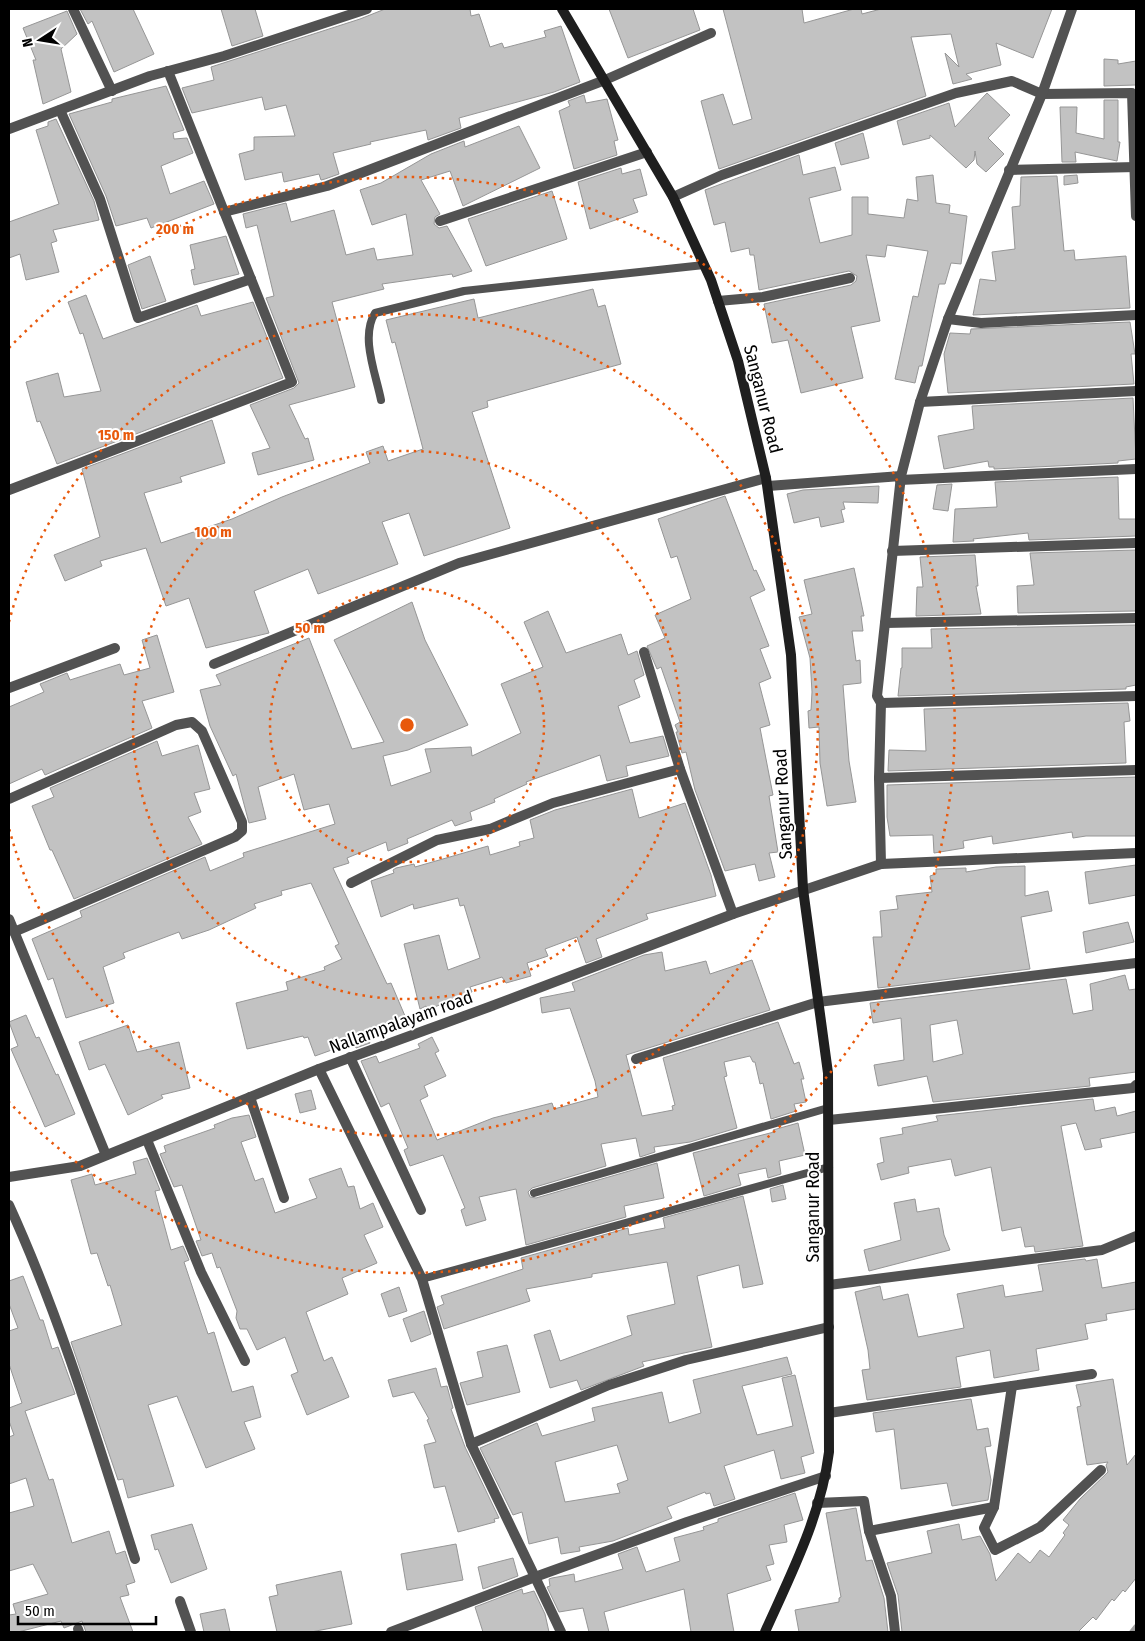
<svg xmlns="http://www.w3.org/2000/svg" width="1145" height="1641" font-family="'Fira Sans Condensed',sans-serif">
<style>
.lines{fill:none;stroke-linecap:round;stroke-linejoin:round}
.stream{stroke:#a0a0a0;stroke-width:5.5}
.building{fill:#c2c2c2;stroke:#969696;fill-rule:evenodd}
.service{stroke:#525252;stroke-width:8}
.minor{stroke:#525252;stroke-width:10}
.tertiary{stroke:#525252;stroke-width:10}
.secondary{stroke:#1f1f1f;stroke-width:10}
.ring{fill:none;stroke:#e8590c;stroke-width:2.5;stroke-dasharray:2.5 5}
.labels{text-anchor:middle;stroke-width:4;stroke-linejoin:round;paint-order:stroke}
.street-label{font-size:18px;fill:#000;stroke:#fff}
.centre{fill:#e8590c;stroke:#fff;stroke-width:2.5}
.ring-label{font-size:15px;text-anchor:middle;font-weight:bold;fill:#e8590c;stroke:#fff;stroke-width:4;stroke-linejoin:round;paint-order:stroke}
</style>
<rect width="100%" height="100%" fill="#fff"/>
<g class="lines">
<!-- stream -->
<polyline class="stream" points="1132,1632 1136,1627"/>
</g>
<!-- building -->
<g class="building">
<polygon points="80,9 133,9 154,54 114,72 92,21 88,24"/>
<polygon points="221,9 255,9 263,36 232,46"/>
<polygon points="385,9 470,9 471,16 479,14 490,47 502,43 504,48 546,37 544,31 561,26 580,82 554,92 459,118 461,128 428,140 426,130 370,142 371,144 333,153 339,174 325,179 321,180 319,174 284,182 282,172 245,180 239,154 254,150 254,137 295,136 286,105 265,110 262,97 192,113 182,88 214,80 211,67 360,19"/>
<polygon points="609,9 693,9 700,30 628,58"/>
<polygon points="723,9 802,9 804,23 854,9 861,9 862,14 881,9 1052,9 1033,58 996,43 1001,65 966,74 972,79 953,84 945,53 959,67 951,34 911,37 926,96 719,169 701,101 723,94 733,125 752,119"/>
<polygon points="67,11 77,34 61,49 71,92 43,104 33,60 36,60 23,28"/>
<polygon points="1104,59 1118,60 1118,64 1136,61 1136,85 1104,86"/>
<polygon points="166,86 184,130 173,133 174,139 187,138 193,153 161,166 170,194 204,181 214,204 151,228 147,218 116,226 106,196 69,114 112,102 112,99"/>
<polygon points="987,93 1010,115 988,138 1004,154 986,172 977,164 975,151 974,160 966,168 930,135 930,138 903,145 897,121 949,103 955,127"/>
<polygon points="584,95 586,103 607,99 618,140 614,141 617,155 574,169 559,111 570,106 568,101"/>
<polygon points="1104,100 1118,100 1118,142 1120,142 1117,161 1075,152 1076,162 1062,162 1060,107 1077,107 1076,133 1104,139"/>
<polygon points="56,119 94,201 99,220 53,230 57,241 51,243 59,272 26,280 20,254 9,258 9,222 59,204 36,130 48,126 48,122"/>
<polygon points="519,126 540,168 463,206 450,171 421,180 440,214 435,217 434,224 439,228 447,226 472,271 453,277 452,274 382,284 384,289 332,302 355,387 289,405 305,439 308,438 314,460 258,475 252,453 270,448 250,405 294,388 299,383 266,298 274,296 257,225 246,228 243,214 286,203 291,222 334,210 346,255 374,248 377,260 413,255 406,214 372,225 360,190 381,183 431,154 464,141 465,147"/>
<polygon points="863,133 869,158 841,165 835,143"/>
<polygon points="799,155 803,175 835,167 841,190 809,198 820,243 852,235 852,197 868,197 868,214 904,218 907,199 918,201 916,177 933,175 936,203 950,205 949,213 967,216 961,264 951,263 945,284 939,284 922,366 919,366 915,383 895,379 913,296 918,297 928,251 887,245 885,257 866,255 880,321 851,327 863,378 801,393 788,340 772,343 764,304 851,285 856,281 857,276 849,271 759,290 754,255 750,255 749,248 731,252 725,222 714,225 705,190"/>
<polygon points="621,168 622,174 640,169 647,195 633,199 638,212 590,229 578,182"/>
<polygon points="1077,175 1078,183 1064,185 1064,176"/>
<polygon points="1057,176 1064,251 1074,250 1075,260 1126,256 1130,308 973,315 980,279 996,281 992,252 1015,249 1012,207 1020,206 1021,177"/>
<polygon points="552,191 567,239 486,266 468,219"/>
<polygon points="226,236 239,274 194,285 191,270 195,269 190,245"/>
<polygon points="150,256 166,301 142,309 128,265"/>
<polygon points="593,289 598,307 605,305 621,364 487,401 488,407 472,412 510,528 424,556 409,513 382,522 398,564 318,594 308,569 254,591 269,633 206,648 189,598 166,606 146,548 100,561 102,566 65,581 54,555 100,537 82,469 212,420 225,463 180,477 182,482 144,493 161,543 232,519 282,497 370,463 366,452 383,446 388,461 423,449 395,342 392,343 386,320 474,299 478,318"/>
<polygon points="86,295 103,339 197,305 201,316 253,302 283,378 57,464 40,421 37,422 26,382 58,373 64,397 101,391 83,333 80,334 68,302"/>
<polygon points="1130,322 1135,354 1131,354 1134,384 948,393 944,354 950,333 970,334 971,329"/>
<polygon points="1133,398 1136,459 1118,461 1118,463 994,469 994,467 989,467 988,461 944,469 938,436 974,429 972,406"/>
<polygon points="1118,477 1119,519 1136,519 1136,536 1029,540 1028,533 973,539 974,541 953,542 955,509 997,507 995,482"/>
<polygon points="952,484 948,511 933,509 937,485"/>
<polygon points="879,486 878,503 843,502 845,509 841,510 844,522 821,527 819,517 794,523 787,494 803,490"/>
<polygon points="725,496 754,571 756,570 765,590 750,597 769,646 760,649 771,678 759,683 770,725 760,728 773,795 769,796 778,852 769,853 775,877 759,881 755,864 725,871 695,790 686,752 682,753 676,732 678,732 675,725 680,722 661,667 657,669 647,646 665,638 655,615 691,599 677,556 671,558 658,519"/>
<polygon points="1136,550 1136,611 1018,613 1017,586 1034,585 1030,553"/>
<polygon points="975,555 978,586 976,586 981,614 916,616 917,587 923,587 920,557"/>
<polygon points="854,568 864,616 861,616 863,631 852,631 856,661 860,660 861,683 843,685 849,761 856,802 827,806 820,763 819,727 809,728 808,711 811,710 812,692 810,658 799,617 812,614 804,580"/>
<polygon points="412,602 425,640 468,725 408,750 383,756 391,786 431,772 425,749 471,747 472,756 521,733 501,684 543,667 524,622 548,611 566,653 621,634 628,655 637,651 644,675 634,680 640,697 618,706 630,743 663,736 669,756 626,766 628,776 607,781 600,755 526,782 527,784 494,799 495,802 470,812 472,820 455,826 452,820 407,839 408,843 388,851 386,842 347,858 349,863 333,868 387,984 391,983 405,1016 367,1036 370,1043 356,1048 354,1042 315,1056 308,1037 304,1038 303,1036 247,1049 236,1003 288,990 286,982 325,970 324,967 342,959 335,946 339,944 311,883 281,891 282,895 254,904 256,908 209,930 182,939 179,932 123,953 125,958 103,967 114,1003 66,1018 53,978 48,980 32,939 82,917 80,911 205,857 210,871 244,857 243,853 335,824 329,804 304,810 294,774 258,787 266,819 249,823 236,774 233,776 210,726 200,690 221,685 216,675 309,638 352,749 384,742 334,640"/>
<polygon points="1136,625 1136,685 1126,687 1126,689 898,696 901,668 902,668 902,648 932,648 931,629"/>
<polygon points="157,635 174,692 142,701 152,728 45,775 42,769 9,784 9,707 44,692 40,684 67,673 70,680 120,664 124,675 150,668 142,640"/>
<polygon points="1128,703 1130,721 1124,722 1126,763 888,771 889,750 926,751 924,709"/>
<polygon points="157,741 162,756 198,745 210,789 194,793 201,812 188,817 202,844 74,899 52,850 50,850 32,806 54,797 50,788"/>
<polygon points="1136,777 1136,836 1086,836 1073,838 1072,832 993,844 992,836 963,841 964,848 934,853 933,835 890,836 887,817 887,785"/>
<polygon points="632,789 639,818 685,803 711,875 716,896 646,914 648,919 596,939 602,957 586,963 577,937 545,949 548,956 527,963 531,976 506,983 502,977 470,987 472,992 427,1010 426,1006 420,1009 404,944 439,935 448,970 480,958 464,905 460,906 458,898 414,909 413,904 381,917 371,881 394,873 393,870 396,868 414,864 415,867 488,846 490,855 520,846 519,842 534,838 530,820 555,810"/>
<polygon points="1136,865 1136,895 1089,904 1085,872"/>
<polygon points="1025,866 1025,896 1048,891 1052,911 1021,917 1030,969 878,988 873,937 882,937 880,911 898,909 896,896 932,892 930,876 936,874 936,869 966,868 966,872 996,867"/>
<polygon points="1128,922 1134,942 1086,953 1083,932"/>
<polygon points="662,952 665,971 706,961 710,974 752,960 770,1010 626,1055 642,1116 673,1110 672,1106 675,1105 663,1058 778,1022 794,1064 799,1062 804,1079 801,1079 806,1102 794,1104 796,1111 771,1119 763,1083 760,1084 755,1062 753,1062 750,1056 724,1062 727,1076 724,1077 737,1128 690,1142 654,1147 655,1152 640,1157 636,1138 601,1144 606,1166 532,1188 528,1192 530,1197 536,1198 657,1163 664,1198 624,1206 626,1217 526,1245 516,1189 479,1197 486,1220 466,1226 461,1210 465,1208 443,1155 410,1166 404,1150 408,1148 389,1103 381,1107 361,1061 376,1056 379,1063 420,1048 418,1044 432,1037 439,1051 435,1053 446,1076 424,1086 428,1096 420,1100 437,1140 493,1118 552,1103 554,1109 598,1097 595,1081 570,1008 542,1013 540,998 575,991 572,983 644,955"/>
<path d="M1125,975l4,15 7,-1v83l-47,6 1,8 -157,16 -6,-26 -49,10 -4,-21 30,-5 -3,-42 -28,5 -3,-20 196,-24 7,35 20,-4 -3,-26zM957,1020l6,34 -30,8 -3,-37z"/>
<polygon points="26,1015 36,1038 39,1037 56,1075 58,1074 75,1114 45,1127 11,1049 18,1046 9,1022"/>
<polygon points="128,1025 137,1052 179,1042 190,1088 161,1095 163,1098 128,1115 105,1064 89,1070 79,1042"/>
<polygon points="311,1090 316,1109 300,1113 295,1094"/>
<polygon points="1093,1099 1095,1111 1115,1107 1117,1116 1136,1111 1136,1132 1100,1139 1102,1147 1085,1150 1076,1123 1061,1126 1083,1246 1035,1252 1034,1246 1025,1247 1021,1227 1002,1231 991,1167 955,1176 951,1159 908,1167 909,1173 881,1180 877,1164 884,1162 880,1138 903,1134 902,1128 938,1121 936,1116"/>
<polygon points="249,1115 256,1137 241,1142 255,1181 263,1178 275,1213 317,1198 309,1179 341,1168 348,1187 354,1186 360,1209 373,1203 383,1227 364,1235 377,1263 342,1278 348,1294 306,1312 324,1361 332,1357 349,1397 307,1415 291,1375 298,1372 285,1337 257,1350 247,1329 240,1329 236,1318 237,1311 220,1267 217,1268 212,1253 202,1256 196,1241 201,1240 182,1185 174,1187 160,1154 166,1152 164,1146 215,1128 214,1125 232,1118"/>
<polygon points="798,1123 805,1155 779,1161 781,1174 768,1178 766,1168 738,1174 741,1185 704,1196 693,1153 774,1132 773,1130"/>
<polygon points="147,1158 160,1190 155,1191 171,1250 183,1246 189,1260 184,1262 208,1334 214,1332 232,1392 253,1386 261,1417 244,1422 255,1449 206,1468 177,1396 148,1405 174,1486 128,1498 123,1479 118,1480 71,1342 122,1325 110,1285 108,1286 97,1253 91,1254 71,1180 92,1174 95,1185 136,1174 133,1162"/>
<polygon points="783,1185 786,1199 772,1202 770,1189"/>
<polygon points="743,1196 763,1284 743,1288 739,1265 697,1276 712,1347 642,1362 644,1366 581,1390 577,1380 550,1388 534,1335 550,1330 560,1361 632,1335 627,1316 675,1304 667,1262 592,1274 592,1277 526,1289 530,1301 444,1329 437,1307 444,1304 441,1296 523,1269 521,1258 628,1228 629,1235 665,1228 663,1218"/>
<polygon points="915,1199 917,1212 939,1208 944,1235 950,1250 869,1271 864,1250 901,1240 894,1203"/>
<polygon points="1085,1259 1086,1261 1097,1259 1102,1288 1136,1282 1136,1309 1106,1314 1107,1320 1085,1324 1088,1339 1036,1349 1039,1370 994,1378 990,1350 956,1357 961,1387 867,1400 862,1370 870,1369 868,1350 855,1292 880,1286 883,1300 908,1294 918,1337 964,1328 957,1294 1003,1285 1005,1297 1043,1291 1038,1265"/>
<polygon points="23,1276 40,1320 43,1320 52,1349 58,1347 75,1394 25,1411 49,1480 53,1479 72,1543 109,1531 116,1554 125,1551 135,1582 126,1585 129,1595 120,1597 133,1632 86,1632 82,1621 64,1628 61,1621 18,1632 9,1632 9,1615 16,1614 13,1604 48,1594 33,1564 9,1571 9,1513 34,1506 26,1478 9,1484 9,1437 14,1435 9,1421 9,1408 22,1403 9,1364 9,1331 18,1328 9,1304 9,1281"/>
<polygon points="399,1287 407,1311 389,1317 381,1294"/>
<polygon points="424,1311 431,1334 411,1342 403,1319"/>
<polygon points="507,1345 520,1392 467,1405 460,1383 483,1377 477,1352"/>
<path d="M787,1357l5,17 -50,12 15,49 36,-9 -11,-48 13,-3 19,78 -13,4 4,16 -24,6 -7,-29 -50,16 11,33 -21,7 -4,-13 -4,1 -1,-2 -38,15 5,11 -59,23 -34,6 1,4 -19,3 -3,-17 -29,7 -7,-32 -9,3 -33,-67 57,-25 5,13 53,-15 -3,-13 70,-16 7,31 32,-10 -8,-33zM617,1445l11,35 -11,4 3,9 -55,9 -10,-40z"/>
<polygon points="436,1368 441,1387 447,1386 453,1408 451,1409 465,1447 499,1518 494,1519 495,1522 458,1532 445,1486 434,1488 424,1445 436,1442 427,1420 429,1419 414,1392 393,1397 388,1380"/>
<polygon points="1113,1379 1127,1465 1136,1454 1136,1578 1125,1592 1123,1590 1114,1601 1112,1599 1096,1620 1093,1617 1078,1632 902,1632 898,1595 887,1563 932,1553 927,1531 959,1524 962,1540 980,1536 990,1554 996,1581 1018,1553 1030,1563 1040,1550 1049,1557 1065,1535 1063,1533 1069,1525 1063,1520 1080,1499 1108,1472 1106,1465 1108,1462 1087,1465 1077,1407 1081,1406 1076,1385"/>
<polygon points="971,1399 977,1430 988,1428 991,1446 985,1447 991,1480 988,1500 952,1506 947,1483 901,1489 894,1429 876,1432 873,1413"/>
<polygon points="795,1493 803,1520 784,1525 787,1542 769,1545 774,1564 766,1566 771,1580 727,1594 734,1632 691,1632 684,1589 604,1612 609,1632 589,1632 583,1608 559,1612 547,1587 550,1586 549,1579 552,1578 574,1574 575,1582 623,1569 618,1554 637,1547 646,1572 680,1561 674,1538 704,1530 703,1527 718,1522 718,1519"/>
<polygon points="856,1508 866,1561 872,1560 884,1598 888,1632 799,1632 795,1610 839,1602 839,1598 841,1597 826,1513"/>
<polygon points="192,1524 207,1569 171,1583 158,1549 155,1550 151,1535"/>
<polygon points="456,1544 463,1580 407,1590 401,1554"/>
<polygon points="513,1558 518,1576 483,1589 478,1567"/>
<polygon points="341,1571 352,1624 311,1632 277,1632 269,1597 278,1595 276,1585"/>
<polygon points="522,1589 523,1594 534,1591 545,1614 549,1632 483,1632 475,1607"/>
<polygon points="225,1609 230,1632 204,1632 200,1614"/>
</g>
<g class="lines">
<!-- service -->
<g class="service">
<path d="M381,400c-5,-26 -21,-63 -6,-87l89,-22 240,-26"/>
<polyline points="534,1193 828,1108"/>
<polyline points="422,1279 829,1167"/>
</g>
<!-- minor -->
<g class="minor">
<polyline points="73,9 112,91"/>
<polyline points="60,110 100,199 138,318 251,279"/>
<polyline points="9,129 150,76 224,56 367,9"/>
<polyline points="1009,170 1136,167"/>
<polyline points="673,197 722,175 956,93 1012,81 1042,94 1132,93 1136,216"/>
<polyline points="224,212 327,186 605,80 711,33"/>
<polyline points="440,221 647,152"/>
<polyline points="718,301 763,297 850,278"/>
<polyline points="948,319 981,323 1136,315"/>
<polyline points="920,402 1136,391"/>
<polyline points="900,480 1136,469"/>
<polyline points="768,486 901,476"/>
<polyline points="9,490 292,382 168,71"/>
<polyline points="892,551 1136,543"/>
<polyline points="885,623 1136,618"/>
<polyline points="644,652 680,769 733,914"/>
<polyline points="214,664 459,563 766,478"/>
<polyline points="9,688 115,648"/>
<polyline points="881,703 1136,696"/>
<polyline points="879,778 1136,770"/>
<polyline points="9,799 176,725 192,722 202,731 242,822 242,831 235,837 14,932"/>
<polyline points="881,864 879,778 881,703 877,696 901,476 920,402 948,319 1042,94 1072,9"/>
<polyline points="351,883 437,840 490,829 553,803 680,769"/>
<polyline points="9,919 106,1155"/>
<polyline points="350,1057 421,1210"/>
<polyline points="636,1059 818,1002 1136,963"/>
<polyline points="319,1069 422,1279 471,1444 535,1577 687,1522 826,1476"/>
<polyline points="250,1097 284,1198"/>
<polyline points="829,1120 1133,1088 1136,1085"/>
<polyline points="147,1140 201,1272 245,1361"/>
<path d="M9,1205c52,114 88,235 126,354"/>
<polyline points="829,1285 1102,1250 1136,1236"/>
<polyline points="1012,1386 994,1507 984,1528 995,1550 1040,1527 1101,1470"/>
<polyline points="829,1413 1092,1374"/>
<polyline points="471,1444 609,1385 686,1360 829,1327"/>
<polyline points="817,1503 864,1501 869,1531 891,1596 895,1632"/>
<polyline points="869,1531 994,1507"/>
<polyline points="180,1601 191,1632"/>
<polyline points="78,1629 79,1632"/>
<polyline points="391,1632 535,1577 561,1632"/>
</g>
<!-- tertiary -->
<polyline class="tertiary" points="9,1177 80,1166 319,1069 489,1007 733,914 881,864 1136,853"/>
<!-- secondary -->
<path class="secondary" d="M562,9l111,188 38,83 27,81 28,117 25,177 12,234 25,184 1,379c-8,64 -38,122 -64,180"/>
</g>
<!-- distance rings -->
<g class="ring">
<circle cx="407" cy="725" r="137"/>
<circle cx="407" cy="725" r="274"/>
<path d="M9 622A411 411 0 1 1 9 828"/>
<path d="M9 348A548 548 0 1 1 9 1102"/>
</g>
<g class="labels">
<!-- street labels -->
<g class="street-label">
<text transform="translate(763 399) rotate(76)" y="6">Sanganur Road</text>
<text transform="translate(783 804) rotate(-93)" y="6">Sanganur Road</text>
<text transform="translate(401 1022) rotate(-20)" y="6">Nallampalayam road</text>
<text transform="translate(813 1207) rotate(-90)" y="6">Sanganur Road</text>
</g>
</g>
<circle cx="407" cy="725" r="8" class="centre"/>
<g class="ring-label">
<text x="175" y="234">200 m</text>
<text x="116" y="440">150 m</text>
<text x="213" y="537">100 m</text>
<text x="310" y="633">50 m</text>
</g>
<!-- border -->
<rect width="1145" height="1641" fill="none" stroke="#000000" stroke-width="20"/>
<!-- north arrow -->
<g transform="translate(40 40) rotate(258)" stroke="#ffffff" stroke-width="4" paint-order="stroke">
<path d="M0-4L9 19L0 12L-9 19Z" fill="#000000"/>
<text y="-8" font-size="14" font-weight="bold" text-anchor="middle" fill="#000000">N</text>
</g>
<!-- scale -->
<path d="M18 1616v8h138v-8" fill="none" stroke="#000000" stroke-width="2.5"/>
<text x="25" y="1616" font-size="15" fill="#000000" stroke="#ffffff" stroke-width="4" paint-order="stroke">50 m</text>
</svg>
